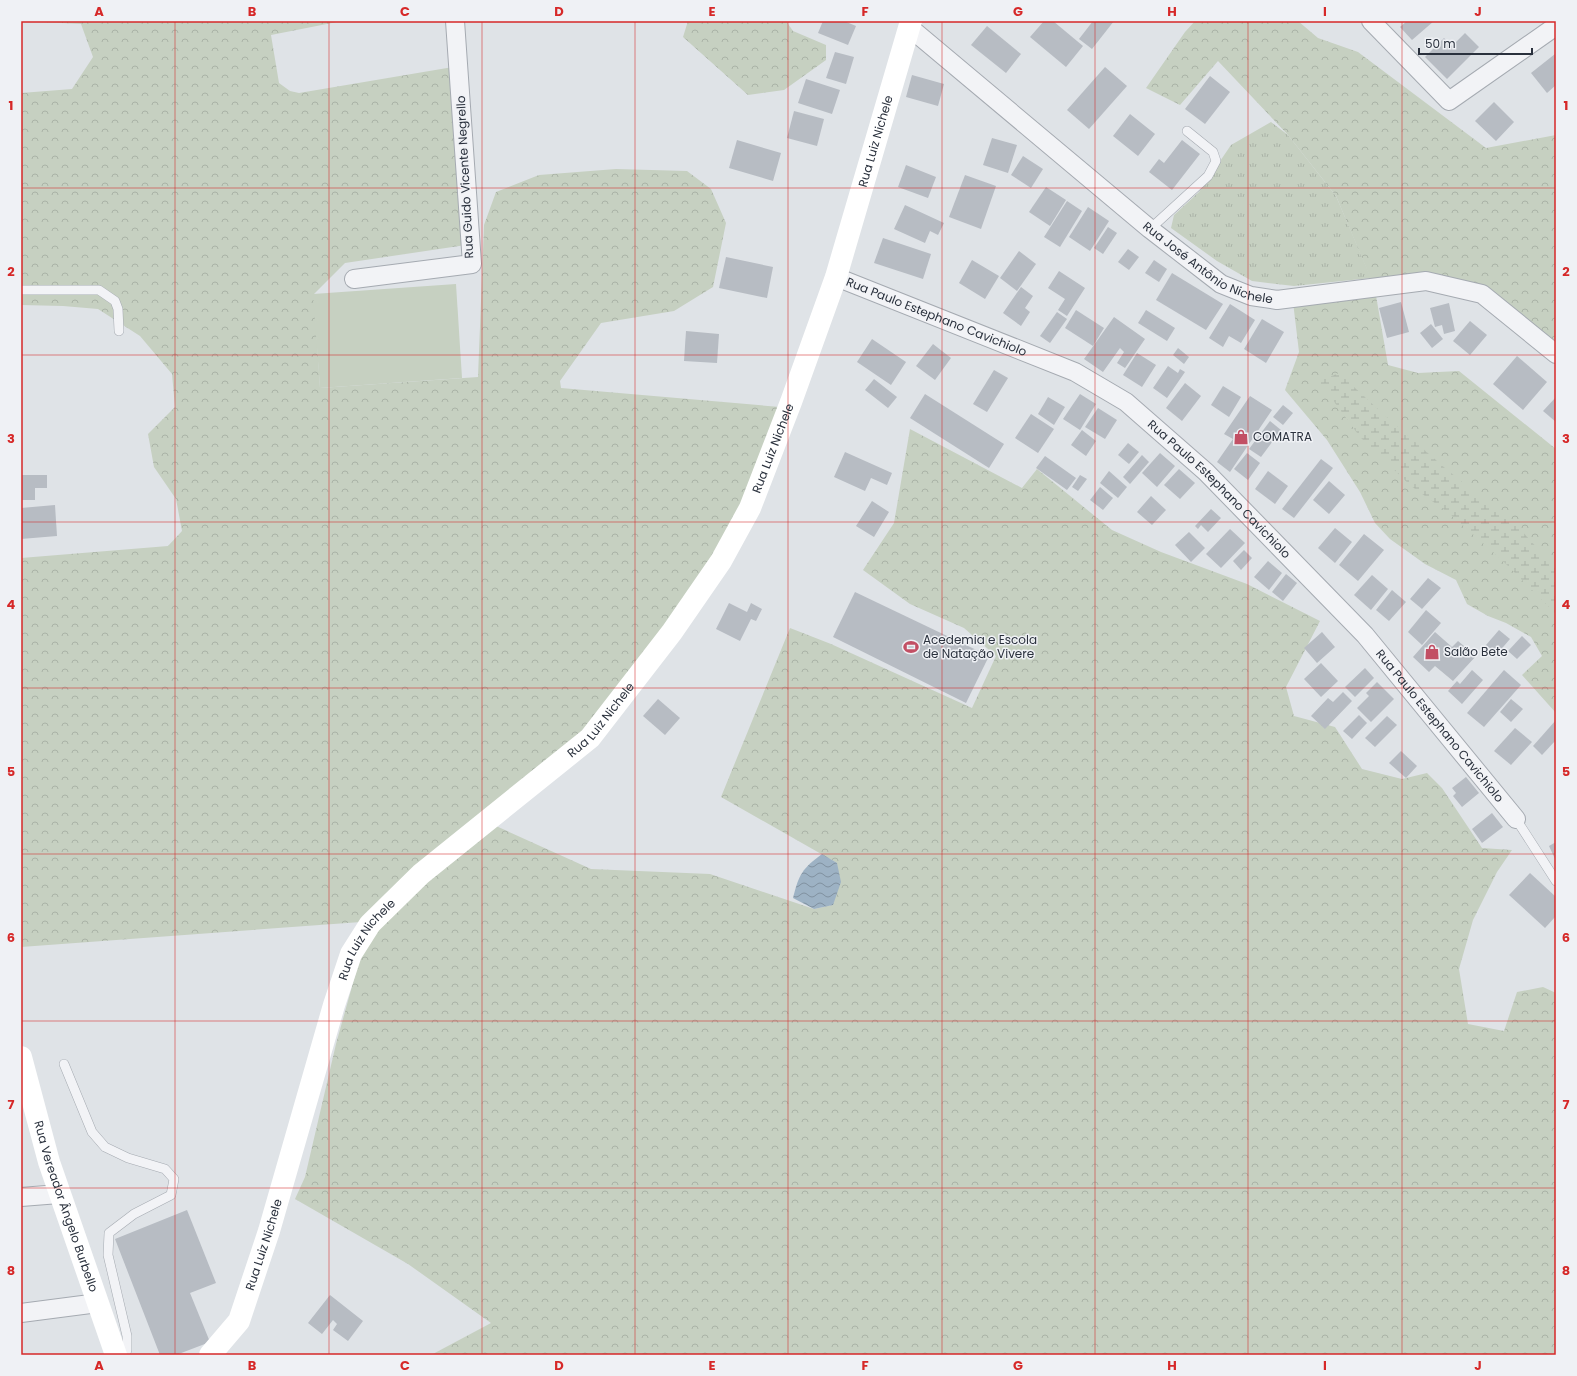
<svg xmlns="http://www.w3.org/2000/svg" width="1577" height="1376" font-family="Poppins,sans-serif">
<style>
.grass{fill:url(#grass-tufts)}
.forest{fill:url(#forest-crowns)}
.wetland{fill:url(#wetland-marsh)}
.pitch{fill:#c6d0c1}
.water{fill:url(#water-waves)}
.building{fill:#b7bcc3}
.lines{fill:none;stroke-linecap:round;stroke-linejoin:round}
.lane-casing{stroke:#a5aab1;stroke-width:10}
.street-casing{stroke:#a5aab1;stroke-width:20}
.lane{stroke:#f2f3f6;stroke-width:9}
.street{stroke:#f2f3f6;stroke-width:18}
.secondary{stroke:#fff;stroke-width:22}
.grid{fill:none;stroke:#d62828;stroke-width:1;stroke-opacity:0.55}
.labels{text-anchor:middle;stroke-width:3;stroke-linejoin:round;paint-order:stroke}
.street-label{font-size:12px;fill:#2a313d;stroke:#eff1f5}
.poi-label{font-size:12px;fill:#2a313d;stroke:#eff1f5;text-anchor:start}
.neatline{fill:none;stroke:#d62828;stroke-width:1.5}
.grid-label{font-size:13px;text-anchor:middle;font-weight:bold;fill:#d62828}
</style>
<defs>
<pattern id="grass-tufts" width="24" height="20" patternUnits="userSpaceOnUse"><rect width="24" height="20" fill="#c6d0c1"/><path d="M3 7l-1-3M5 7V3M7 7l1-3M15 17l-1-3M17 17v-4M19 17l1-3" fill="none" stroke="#aab3a7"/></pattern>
<pattern id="forest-crowns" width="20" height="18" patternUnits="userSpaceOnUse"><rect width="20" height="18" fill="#c6d0c1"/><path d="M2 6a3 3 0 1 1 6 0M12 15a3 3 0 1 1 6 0" fill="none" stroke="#aab3a7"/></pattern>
<pattern id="wetland-marsh" width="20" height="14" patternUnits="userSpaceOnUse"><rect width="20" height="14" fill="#c6d0c1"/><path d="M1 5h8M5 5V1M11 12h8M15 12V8" fill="none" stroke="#aab3a7"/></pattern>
<pattern id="water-waves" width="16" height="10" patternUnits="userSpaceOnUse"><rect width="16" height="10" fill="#9db2c4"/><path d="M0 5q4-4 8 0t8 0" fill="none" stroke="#8091a0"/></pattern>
</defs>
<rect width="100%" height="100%" fill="#dfe3e7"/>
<!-- grass -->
<polygon class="grass" points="1271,122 1288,135 1336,196 1371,278 1294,286 1252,281 1217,261 1171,228 1174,215 1199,192 1231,145"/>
<!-- forest -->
<g class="forest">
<polygon points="21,21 342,21 271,35 279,83 290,91 299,93 453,67 466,245 345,263 314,294 320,388 478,377 484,225 496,192 539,175 616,169 687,171 711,189 726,223 713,287 674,311 601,323 560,381 561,388 780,407 746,497 714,561 579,738 476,817 591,869 710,874 814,909 833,905 837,863 721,797 790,628 831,644 972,708 996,656 964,628 910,604 863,570 894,523 910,429 1022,488 1037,469 1112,530 1161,552 1247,584 1320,621 1286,687 1294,716 1335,727 1362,769 1402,779 1427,773 1442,788 1482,848 1512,850 1497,872 1473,920 1459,969 1468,1024 1504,1031 1517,992 1543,987 1556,993 1556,1355 431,1355 491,1323 408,1264 295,1199 305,1177 336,1044 356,972 361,922 21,947 21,558 168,546 182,531 176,499 154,467 148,434 175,407 172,374 140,336 98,309 63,306 21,305 21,93 72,89 93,57 81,24"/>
<polygon points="688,21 786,21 793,31 826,45 826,60 784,90 748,95 683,37"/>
<polygon points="1195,21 1298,21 1318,38 1358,52 1486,148 1556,135 1556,348 1479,289 1374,284 1388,365 1418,373 1459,371 1556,449 1556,713 1522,675 1542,656 1531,637 1506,623 1488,616 1467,604 1456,580 1425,564 1390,539 1375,523 1360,492 1327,440 1285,390 1299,352 1293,302 1373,284 1336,196 1288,135 1218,61 1180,105 1146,88 1185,32"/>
</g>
<!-- wetland -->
<polygon class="wetland" points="1339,373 1381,412 1445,468 1521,530 1556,569 1556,614 1502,560 1450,514 1411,486 1360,437 1319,381"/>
<!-- pitch -->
<polygon class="pitch" points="456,284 462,378 320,388 313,294"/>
<!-- water -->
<path class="water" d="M822,854l15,9 4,19 -8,23 -19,4 -21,-11c6,-24 9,-29 29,-44z"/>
<!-- building -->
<g class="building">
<polygon points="823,21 844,21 856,26 848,45 818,33"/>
<polygon points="1044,21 1053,21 1083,46 1066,67 1030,37"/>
<polygon points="1093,21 1114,21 1092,49 1079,39"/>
<polygon points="1407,21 1434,21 1412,40 1400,27"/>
<polygon points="987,26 1021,54 1006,73 971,45"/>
<polygon points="1465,33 1479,47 1447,79 1425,57 1444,38 1452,46"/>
<polygon points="835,52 854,57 846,84 826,78"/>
<polygon points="1555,54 1556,85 1547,93 1531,73"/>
<polygon points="1105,67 1127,86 1089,129 1067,110"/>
<polygon points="912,75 944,84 938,106 906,97"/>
<polygon points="1210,76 1230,92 1205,124 1185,109"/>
<polygon points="806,79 840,90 832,114 798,103"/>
<polygon points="1494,102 1514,122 1496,141 1475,121"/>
<polygon points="794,111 824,119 817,146 787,138"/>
<polygon points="1130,114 1155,134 1138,156 1113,136"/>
<polygon points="992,138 1017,145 1008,173 983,165"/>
<polygon points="737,140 781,153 773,181 729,168"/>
<polygon points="1182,140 1200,154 1172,190 1149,172 1159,159 1164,163"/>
<polygon points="1023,156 1043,169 1031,188 1011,175"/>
<polygon points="906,165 936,177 928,198 898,187"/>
<polygon points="965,175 996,186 981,229 949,217"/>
<polygon points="1046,187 1066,200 1050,226 1029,212"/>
<polygon points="1067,201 1082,211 1060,247 1044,237"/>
<polygon points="905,205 944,223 938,235 930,231 925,243 894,229"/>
<polygon points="1088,207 1109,221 1090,251 1069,237"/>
<polygon points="1108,227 1117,233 1103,254 1094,248"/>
<polygon points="883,238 931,254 923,279 874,263"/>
<polygon points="1128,249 1139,257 1129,270 1118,262"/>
<polygon points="1019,251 1036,264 1017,291 1000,278"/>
<polygon points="726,257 773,267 767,298 719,288"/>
<polygon points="972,260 999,276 985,299 959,283"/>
<polygon points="1154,260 1167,269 1159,282 1145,273"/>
<polygon points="1059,271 1085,288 1067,316 1058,310 1065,299 1048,288"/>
<polygon points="1172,273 1223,304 1206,330 1156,300"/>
<polygon points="1021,287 1033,296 1025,308 1030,312 1021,326 1003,313"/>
<polygon points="1401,302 1409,332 1387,338 1379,308"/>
<polygon points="1449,303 1455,331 1444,334 1442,325 1435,327 1430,308"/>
<polygon points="1230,304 1255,320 1241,343 1229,336 1223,347 1209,338"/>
<polygon points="1076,310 1104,328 1093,346 1065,328"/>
<polygon points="1146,310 1175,328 1167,341 1138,323"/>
<polygon points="1057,312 1067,319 1050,343 1040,336"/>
<polygon points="1114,317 1145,339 1125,368 1117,363 1124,352 1120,348 1103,372 1084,359"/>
<polygon points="1262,319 1284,332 1266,363 1244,349"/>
<polygon points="1470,321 1487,335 1470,355 1453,341"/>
<polygon points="1431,324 1443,339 1432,348 1420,333"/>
<polygon points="686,331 719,334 717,363 684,361"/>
<polygon points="872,339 906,362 891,385 857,362"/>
<polygon points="933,344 951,358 935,380 916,366"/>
<polygon points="1178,348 1189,357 1184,364 1173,355"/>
<polygon points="1137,353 1156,365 1142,387 1123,375"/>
<polygon points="1517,356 1547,382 1523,410 1493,384"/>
<polygon points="1168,366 1178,373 1180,369 1185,372 1167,398 1153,388"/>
<polygon points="994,370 1008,378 987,412 973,404"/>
<polygon points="874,379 897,397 888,408 865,390"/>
<polygon points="1185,383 1201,396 1182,421 1166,408"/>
<polygon points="1223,386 1241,397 1229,417 1211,405"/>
<polygon points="925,394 1004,444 989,468 910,418"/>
<polygon points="1080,394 1096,404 1080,430 1063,419"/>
<polygon points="1250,396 1272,410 1230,472 1217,462 1233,439 1224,434"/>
<polygon points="1048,397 1065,407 1054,425 1038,414"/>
<polygon points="1556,397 1556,422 1543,411"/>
<polygon points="1283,405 1293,413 1283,425 1273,417"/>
<polygon points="1098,408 1117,420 1105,439 1085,427"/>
<polygon points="1031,414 1054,429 1038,453 1015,438"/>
<polygon points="1270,421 1281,430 1261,457 1249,449"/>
<polygon points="1082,430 1096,441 1086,456 1071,445"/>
<polygon points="1128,443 1139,452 1129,464 1118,455"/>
<polygon points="845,452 892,473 887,485 871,478 865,491 834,477"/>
<polygon points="1160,453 1175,466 1157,487 1142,473"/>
<polygon points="1247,453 1260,463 1248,480 1234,469"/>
<polygon points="1142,455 1149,462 1130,484 1123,477"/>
<polygon points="1045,456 1076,478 1067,490 1036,468"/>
<polygon points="1321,459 1333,468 1294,518 1282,509"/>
<polygon points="1179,469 1195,483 1180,499 1164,485"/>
<polygon points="1109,471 1127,487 1118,498 1100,483"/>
<polygon points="1268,471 1288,486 1275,504 1255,489"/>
<polygon points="21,475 47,475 47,488 35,488 35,500 21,500"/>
<polygon points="1080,475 1087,479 1078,491 1072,487"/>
<polygon points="1329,481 1345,495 1329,514 1313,500"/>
<polygon points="1100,487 1113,498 1103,510 1090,500"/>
<polygon points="1151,496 1166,510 1152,525 1137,512"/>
<polygon points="872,501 889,512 874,537 856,526"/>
<polygon points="55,505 57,536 21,539 21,508"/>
<polygon points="1211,509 1221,518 1208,532 1201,525 1198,529 1195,526"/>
<polygon points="1335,528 1352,542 1335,563 1318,548"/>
<polygon points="1230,529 1245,543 1221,568 1206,554"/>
<polygon points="1189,532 1205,548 1191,562 1175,545"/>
<polygon points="1364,534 1384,550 1358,581 1339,565"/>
<polygon points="1244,550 1252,558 1241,570 1233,561"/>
<polygon points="1268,561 1282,573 1269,590 1254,577"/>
<polygon points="1286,574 1297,583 1283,601 1272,592"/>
<polygon points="1372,575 1388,589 1371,610 1354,595"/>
<polygon points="1428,578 1441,588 1422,609 1410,599"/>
<polygon points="1392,590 1406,602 1389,621 1376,610"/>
<polygon points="855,592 989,656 966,703 833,637"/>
<polygon points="729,603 747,612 751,603 762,609 756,621 751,619 740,641 716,629"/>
<polygon points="1426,610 1441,623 1422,645 1408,632"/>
<polygon points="1499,630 1510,639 1497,654 1486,645"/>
<polygon points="1322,632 1335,647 1317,663 1304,648"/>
<polygon points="1435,632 1452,647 1458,641 1476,656 1453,681 1435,666 1429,672 1413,657"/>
<polygon points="1522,636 1531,645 1517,659 1508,651"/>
<polygon points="1321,663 1338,681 1321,697 1304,679"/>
<polygon points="1365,668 1374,678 1355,697 1345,687"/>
<polygon points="1472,670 1483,680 1462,704 1448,691 1457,681 1460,684"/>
<polygon points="1504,670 1521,685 1484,727 1467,713"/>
<polygon points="1377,682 1394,699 1371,722 1357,708 1369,696 1366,693"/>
<polygon points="1343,692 1352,701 1325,729 1311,716 1328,698 1333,702"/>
<polygon points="658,699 680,718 665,735 643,716"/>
<polygon points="1511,699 1523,709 1511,722 1500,712"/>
<polygon points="1359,715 1367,723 1352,739 1343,731"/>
<polygon points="1387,716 1397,725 1375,747 1365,738"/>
<polygon points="1556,720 1556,740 1542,755 1533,746"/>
<polygon points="1515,728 1532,742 1511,765 1494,751"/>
<polygon points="1401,751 1417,766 1406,778 1389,763"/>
<polygon points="1466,777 1479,793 1462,807 1453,796 1456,793 1452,788"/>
<polygon points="1492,813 1503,827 1482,843 1472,829"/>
<polygon points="1556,842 1556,861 1549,846"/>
<polygon points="1530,873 1556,897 1556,916 1545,928 1509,895"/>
<polygon points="187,1210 216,1283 190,1293 210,1342 176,1355 160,1355 115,1239"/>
<polygon points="330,1295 363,1321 348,1341 333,1330 337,1324 333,1320 322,1334 308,1323"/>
</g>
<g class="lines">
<!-- lane casing -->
<g class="lane-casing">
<g id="lane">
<polyline points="1150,229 1208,176 1216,161 1213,152 1187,131"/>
<polyline points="21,290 99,290 115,301 118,309 119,331"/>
<polyline points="1516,819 1556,881"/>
<polyline points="64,1064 92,1132 105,1147 128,1158 165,1169 174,1179 171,1195 134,1214 109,1233 108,1255 127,1336 127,1350 125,1355"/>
</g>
</g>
<!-- street casing -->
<g class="street-casing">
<g id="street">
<polyline points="1371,21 1449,101 1556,26"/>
<path id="s1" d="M909,27l241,202 71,55 30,12 26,4 149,-19 56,13 74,60"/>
<path id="s2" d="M836,277l239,95 51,30 80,70 159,163 151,184"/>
<polyline points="354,279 472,264 455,21"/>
<polyline points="21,1197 59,1194"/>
<polyline points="21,1313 98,1303"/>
</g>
</g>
<!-- lane -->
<use href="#lane" class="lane"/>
<!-- street -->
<use href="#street" class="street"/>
<!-- secondary -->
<g class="secondary">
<path id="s3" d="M21,1057l28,105 67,193"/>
<path id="s4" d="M210,1355l29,-34 30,-90 65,-226 17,-51 19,-30 51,-50 169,-136 82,-106 49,-71 29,-53 41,-106 45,-125 75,-256"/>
</g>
</g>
<!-- grid -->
<path class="grid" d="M175,21v1334M329,21v1334M482,21v1334M635,21v1334M788,21v1334M942,21v1334M1095,21v1334M1248,21v1334M1402,21v1334M21,188h1535M21,355h1535M21,522h1535M21,688h1535M21,854h1535M21,1021h1535M21,1188h1535"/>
<!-- icons -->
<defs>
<g id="shop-bare" transform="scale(1.2)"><path d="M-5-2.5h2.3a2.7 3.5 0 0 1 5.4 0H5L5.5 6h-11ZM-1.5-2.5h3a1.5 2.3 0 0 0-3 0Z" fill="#c24f64" stroke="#eff1f5" stroke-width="2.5" paint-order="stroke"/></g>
<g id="stadium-bare" transform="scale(1.2)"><path d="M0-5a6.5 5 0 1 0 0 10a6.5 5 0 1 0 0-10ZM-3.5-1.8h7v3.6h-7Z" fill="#c24f64" stroke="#eff1f5" stroke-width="2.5" paint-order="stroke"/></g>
</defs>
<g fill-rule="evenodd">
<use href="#shop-bare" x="1241" y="437"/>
<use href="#stadium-bare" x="911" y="647"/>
<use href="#shop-bare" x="1432" y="652"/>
</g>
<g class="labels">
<!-- street labels -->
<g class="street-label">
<text dy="4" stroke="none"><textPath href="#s4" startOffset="1421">Rua Luiz Nichele</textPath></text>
<text transform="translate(465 177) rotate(-93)" y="4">Rua Guido Vicente Negrello</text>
<text dy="4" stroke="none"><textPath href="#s1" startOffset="383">Rua José Antônio Nichele</textPath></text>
<text dy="4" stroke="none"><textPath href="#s2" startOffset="108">Rua Paulo Estephano Cavichiolo</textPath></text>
<text dy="4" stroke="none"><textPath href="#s4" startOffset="1097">Rua Luiz Nichele</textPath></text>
<text dy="4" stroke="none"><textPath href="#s2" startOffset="444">Rua Paulo Estephano Cavichiolo</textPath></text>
<text dy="4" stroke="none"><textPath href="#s4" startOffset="773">Rua Luiz Nichele</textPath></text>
<text dy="4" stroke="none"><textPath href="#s2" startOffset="768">Rua Paulo Estephano Cavichiolo</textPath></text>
<text dy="4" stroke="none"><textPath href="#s4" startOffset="449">Rua Luiz Nichele</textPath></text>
<text dy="4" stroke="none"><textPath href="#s3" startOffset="156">Rua Vereador Ângelo Burbello</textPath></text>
<text dy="4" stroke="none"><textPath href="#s4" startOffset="125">Rua Luiz Nichele</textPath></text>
</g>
<!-- poi labels -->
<g class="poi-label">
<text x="1253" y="441">COMATRA</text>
<text x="923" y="644">Acedemia e Escola<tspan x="923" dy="14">de Natação Vivere</tspan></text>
<text x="1444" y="656">Salão Bete</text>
</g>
</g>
<!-- border -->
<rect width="1577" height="1376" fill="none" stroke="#eff1f5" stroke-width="44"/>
<!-- scale -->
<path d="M1419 48v6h113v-6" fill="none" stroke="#2a313d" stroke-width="2"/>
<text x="1425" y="48" font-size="12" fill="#2a313d" stroke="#eff1f5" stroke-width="3" paint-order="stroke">50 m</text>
<rect x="22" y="22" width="1533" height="1332" class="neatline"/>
<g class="grid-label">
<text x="99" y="16">A</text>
<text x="252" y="16">B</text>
<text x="405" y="16">C</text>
<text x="559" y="16">D</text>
<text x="712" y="16">E</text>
<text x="865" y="16">F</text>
<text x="1018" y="16">G</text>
<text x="1172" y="16">H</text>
<text x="1325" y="16">I</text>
<text x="1478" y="16">J</text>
<text x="11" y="110">1</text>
<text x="1566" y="110">1</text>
<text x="11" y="276">2</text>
<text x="1566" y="276">2</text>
<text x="11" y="443">3</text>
<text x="1566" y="443">3</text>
<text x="11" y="609">4</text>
<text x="1566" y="609">4</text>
<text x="11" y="776">5</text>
<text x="1566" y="776">5</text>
<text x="11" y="942">6</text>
<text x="1566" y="942">6</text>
<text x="11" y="1109">7</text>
<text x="1566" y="1109">7</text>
<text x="11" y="1275">8</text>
<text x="1566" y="1275">8</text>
<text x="99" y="1370">A</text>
<text x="252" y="1370">B</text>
<text x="405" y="1370">C</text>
<text x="559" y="1370">D</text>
<text x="712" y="1370">E</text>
<text x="865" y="1370">F</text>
<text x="1018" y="1370">G</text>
<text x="1172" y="1370">H</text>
<text x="1325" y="1370">I</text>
<text x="1478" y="1370">J</text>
</g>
</svg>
